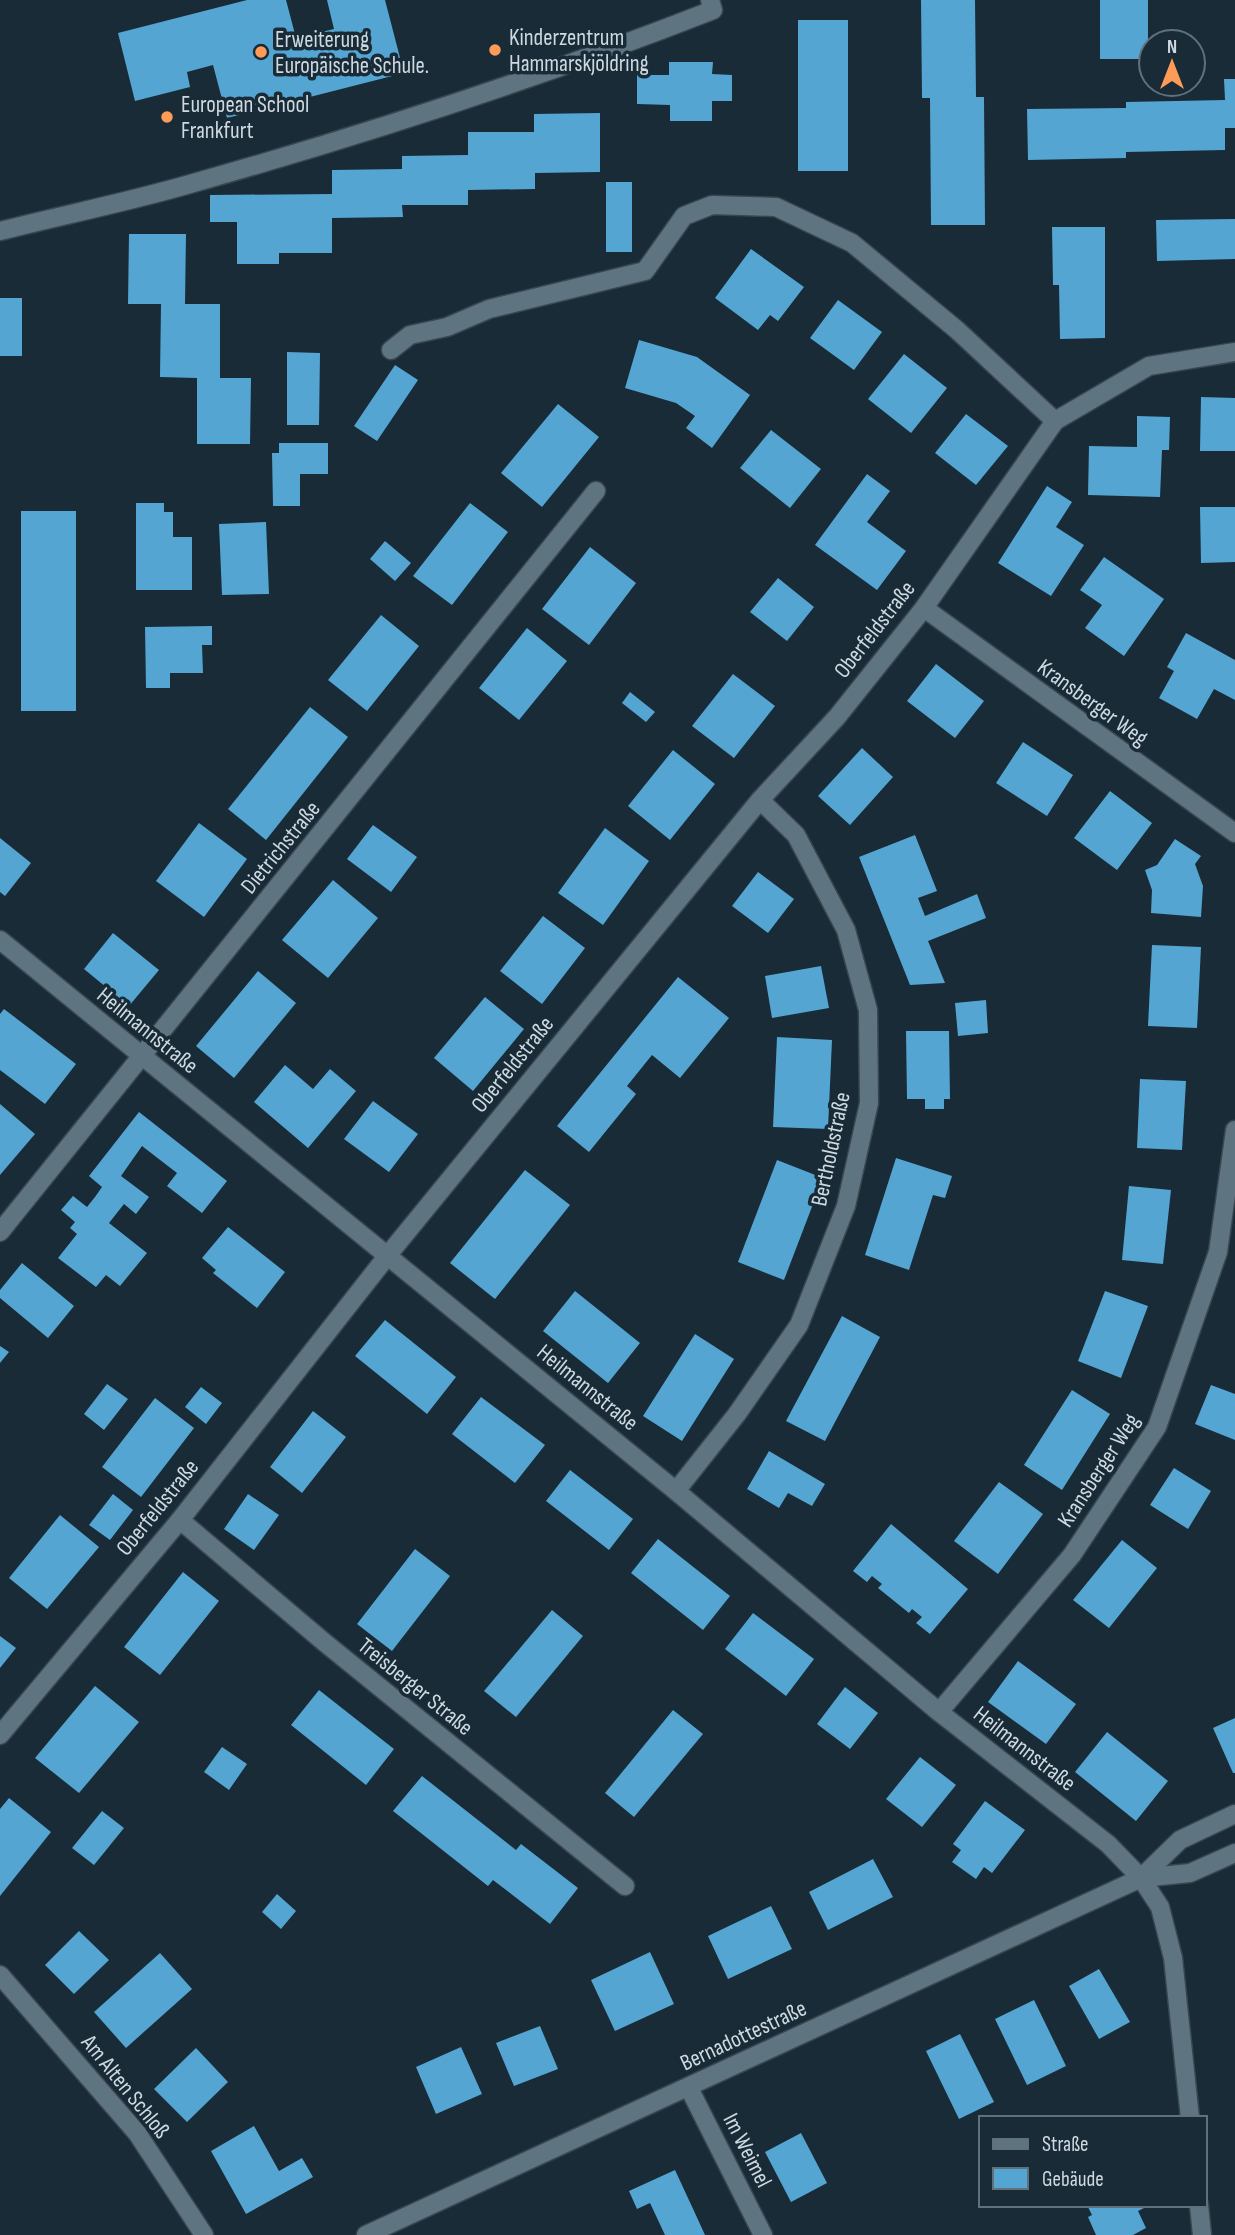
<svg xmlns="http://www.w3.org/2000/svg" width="1235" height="2235" font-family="'Sofia Sans Condensed',sans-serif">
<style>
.building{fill:#55a5d3}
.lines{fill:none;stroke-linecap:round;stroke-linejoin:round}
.minor-casing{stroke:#384650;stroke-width:21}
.minor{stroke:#5f7481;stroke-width:18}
.poi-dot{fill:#fe9b58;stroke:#182b36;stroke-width:2.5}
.labels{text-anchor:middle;stroke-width:7;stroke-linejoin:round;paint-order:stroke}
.poi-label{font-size:23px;fill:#ced9e1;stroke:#182b36;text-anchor:start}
.street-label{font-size:23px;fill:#ced9e1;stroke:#182b36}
</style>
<rect width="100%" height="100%" fill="#182b36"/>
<!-- building -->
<g class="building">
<polygon points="247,0 286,0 296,38 334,29 327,0 385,0 404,73 227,118 213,65 187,72 190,87 135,101 118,33"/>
<polygon points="921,0 975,0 976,97 984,97 985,225 931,225 930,98 922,98"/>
<rect x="1100" y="0" width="48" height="59"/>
<rect x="798" y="20" width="50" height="151"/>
<polygon points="669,62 713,62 712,74 732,75 732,101 712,101 712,121 670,121 670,105 637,104 637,75 669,75"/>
<polygon points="1224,79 1235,79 1235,128 1225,128 1225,150 1126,152 1126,158 1028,160 1027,109 1126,108 1126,102 1225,100"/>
<polygon points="600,113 600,172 535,173 535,189 468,190 468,205 402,205 403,217 332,218 332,253 279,253 279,264 237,264 237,222 210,222 210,195 332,194 332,170 402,169 402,156 468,155 468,132 534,132 534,114"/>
<rect x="606" y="182" width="26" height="70"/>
<polygon points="1235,219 1235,259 1157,261 1156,220"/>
<polygon points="1052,227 1105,227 1105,338 1060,339 1059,285 1053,285"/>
<polygon points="129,234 186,234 185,304 220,304 220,378 251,378 250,444 197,444 197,378 160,377 161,304 128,304"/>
<polygon points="751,249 804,287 778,321 770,315 758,330 715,298"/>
<rect x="0" y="298" width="22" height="58"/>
<polygon points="838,300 882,332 854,370 810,338"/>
<polygon points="639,340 697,357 750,395 712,448 686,428 695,416 676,403 625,388"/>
<polygon points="287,352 320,353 319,425 287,425"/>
<polygon points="904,354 947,388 911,433 868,399"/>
<polygon points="395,365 418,380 377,441 354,426"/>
<polygon points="1201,397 1235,398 1235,451 1200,451"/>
<polygon points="558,404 599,437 542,507 501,473"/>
<polygon points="966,414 1008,446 976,485 935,453"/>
<polygon points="1137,416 1170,417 1169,450 1162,450 1160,497 1088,495 1089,446 1137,447"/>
<polygon points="771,430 821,469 790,508 740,468"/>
<polygon points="279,443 328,443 328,474 300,474 300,506 273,506 272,453 279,453"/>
<polygon points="867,474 890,491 867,522 906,551 877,590 815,545"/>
<polygon points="1047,486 1072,502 1056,527 1084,545 1051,596 998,563"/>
<polygon points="136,503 164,503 164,512 173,512 173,537 192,537 192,590 136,590"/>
<polygon points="470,503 508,532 452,605 413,576"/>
<polygon points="1200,507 1235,507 1235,562 1201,563"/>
<rect x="21" y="511" width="55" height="200"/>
<polygon points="266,522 269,594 222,595 219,524"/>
<polygon points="385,541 411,563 395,581 370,559"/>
<polygon points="590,547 636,583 589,645 542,609"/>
<polygon points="1104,557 1164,599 1124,656 1085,628 1102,605 1080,590"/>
<polygon points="778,578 814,607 787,641 750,612"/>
<polygon points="381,615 419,646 367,711 328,680"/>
<polygon points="212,626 212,645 202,645 203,673 170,673 170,688 146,688 145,627"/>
<polygon points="527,628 567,661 519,720 479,688"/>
<polygon points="1186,633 1235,660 1235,700 1214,689 1197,719 1159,698 1174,671 1167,667"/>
<polygon points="936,664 984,701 955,738 907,701"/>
<polygon points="733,674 775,706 734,758 692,726"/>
<polygon points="630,692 655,712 646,722 622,703"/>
<polygon points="310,707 348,737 266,840 228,809"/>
<polygon points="1023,742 1073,775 1047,816 996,783"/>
<polygon points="862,748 893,777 850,825 818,796"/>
<polygon points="673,750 715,784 670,840 628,806"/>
<polygon points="1110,791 1152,823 1117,870 1074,838"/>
<polygon points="199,823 247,859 204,917 156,881"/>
<polygon points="373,825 417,857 391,892 347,859"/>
<polygon points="605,828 649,861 603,925 558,893"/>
<polygon points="915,835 937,891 918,898 925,916 977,894 986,918 928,941 945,983 910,985 859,857"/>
<polygon points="0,838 31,863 5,896 0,892"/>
<polygon points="1175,839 1201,856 1195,864 1203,886 1201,917 1151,913 1152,890 1145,870 1157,865"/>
<polygon points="758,872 794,899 768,933 732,906"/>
<polygon points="333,880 378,918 328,978 282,940"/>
<polygon points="543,916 585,948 542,1004 500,971"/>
<polygon points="113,933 159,970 129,1006 84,969"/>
<polygon points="1152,945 1201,947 1197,1028 1148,1026"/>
<polygon points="821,966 829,1008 772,1018 765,976"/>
<polygon points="258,971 296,1003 234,1078 196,1046"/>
<polygon points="678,977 729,1018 680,1078 652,1055 627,1086 636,1094 589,1152 557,1126"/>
<polygon points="485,997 524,1029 473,1091 434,1058"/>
<polygon points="986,1000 988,1033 958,1036 955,1003"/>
<polygon points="4,1009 76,1064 45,1104 0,1070 0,1014"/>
<polygon points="906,1031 949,1031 950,1099 944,1099 944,1109 925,1109 925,1099 907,1099"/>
<polygon points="777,1037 832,1040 828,1129 773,1127"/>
<polygon points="285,1065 313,1089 330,1069 356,1091 308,1148 254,1102"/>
<polygon points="1140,1079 1186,1081 1182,1150 1137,1148"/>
<polygon points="373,1101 418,1134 389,1172 344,1139"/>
<polygon points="0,1104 35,1134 0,1175"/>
<polygon points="139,1112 227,1181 202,1213 167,1186 177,1173 142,1146 121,1176 149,1197 136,1214 124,1204 109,1223 147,1253 120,1286 106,1275 96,1287 58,1258 77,1234 70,1228 75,1222 61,1210 73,1196 87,1207 95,1197 102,1187 89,1176"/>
<polygon points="896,1158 952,1176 945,1198 933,1195 909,1270 865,1255"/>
<polygon points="777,1160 823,1178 784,1280 738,1262"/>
<polygon points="525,1170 570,1205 495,1299 450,1263"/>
<polygon points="1129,1186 1171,1190 1163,1264 1122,1260"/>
<polygon points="228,1227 285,1272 257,1308 213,1273 216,1270 202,1258"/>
<polygon points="22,1263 74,1306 48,1338 0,1298 0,1290"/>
<polygon points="575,1291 640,1343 608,1383 543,1331"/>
<polygon points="1105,1291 1148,1306 1121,1378 1078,1361"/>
<polygon points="842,1316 880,1337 825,1441 786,1421"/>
<polygon points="385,1320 456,1377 427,1414 355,1356"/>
<polygon points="695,1334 734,1359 682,1441 643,1416"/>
<polygon points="0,1346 9,1352 0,1363"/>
<polygon points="107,1384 128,1399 104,1430 84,1414"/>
<polygon points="1211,1385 1235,1394 1235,1440 1195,1424"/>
<polygon points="201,1387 222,1403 206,1424 185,1407"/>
<polygon points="1072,1390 1110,1414 1062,1490 1024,1465"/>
<polygon points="481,1397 545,1445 515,1483 452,1434"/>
<polygon points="155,1398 194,1428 141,1497 102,1467"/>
<polygon points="313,1411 346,1437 302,1493 270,1467"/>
<polygon points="769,1451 825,1484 812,1506 788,1493 779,1508 747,1489"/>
<polygon points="1174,1468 1211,1491 1188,1529 1150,1505"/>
<polygon points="570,1470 633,1519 609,1550 546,1501"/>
<polygon points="999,1482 1043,1514 998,1574 954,1541"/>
<polygon points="113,1494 133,1510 110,1540 89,1525"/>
<polygon points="248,1494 279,1515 254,1550 224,1529"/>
<polygon points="60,1515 99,1547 47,1609 9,1578"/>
<polygon points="891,1524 968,1589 930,1634 916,1623 922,1617 912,1609 909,1613 878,1588 882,1584 872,1576 867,1582 853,1571"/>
<polygon points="658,1539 730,1596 703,1630 631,1573"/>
<polygon points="1122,1540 1157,1568 1109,1628 1073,1600"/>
<polygon points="415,1549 450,1576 392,1651 357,1624"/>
<polygon points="183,1572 219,1601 160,1675 124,1647"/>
<polygon points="552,1610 583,1636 516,1717 484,1691"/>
<polygon points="753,1613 814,1659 786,1696 725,1649"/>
<polygon points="0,1636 16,1648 0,1668"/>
<polygon points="1018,1661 1076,1704 1046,1744 988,1702"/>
<polygon points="95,1686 139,1722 79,1793 35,1758"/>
<polygon points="845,1687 878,1713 850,1749 817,1724"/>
<polygon points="319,1690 394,1749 366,1785 291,1725"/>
<polygon points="673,1710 703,1734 634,1817 605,1793"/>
<polygon points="1235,1718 1235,1773 1233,1773 1213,1728"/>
<polygon points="1107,1732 1168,1781 1136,1821 1075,1772"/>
<polygon points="222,1747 247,1764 229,1790 204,1772"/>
<polygon points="920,1757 956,1785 922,1827 886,1799"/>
<polygon points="422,1776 516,1850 521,1844 578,1888 550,1924 493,1880 488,1886 393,1811"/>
<polygon points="9,1798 51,1832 0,1896 0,1809"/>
<polygon points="985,1801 1025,1830 992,1873 984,1867 976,1879 952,1862 961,1850 953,1844"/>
<polygon points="102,1811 124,1828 94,1865 72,1848"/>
<polygon points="873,1859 893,1897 828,1930 809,1892"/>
<polygon points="277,1894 296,1911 281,1929 262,1912"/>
<polygon points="771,1906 792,1949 728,1979 708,1936"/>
<polygon points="79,1931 109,1960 74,1994 45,1965"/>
<polygon points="650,1952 674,2004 615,2031 591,1980"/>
<polygon points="160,1953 192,1989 126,2048 94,2012"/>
<polygon points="1099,1969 1130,2022 1099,2039 1069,1986"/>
<polygon points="1034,2000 1066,2066 1027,2085 995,2019"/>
<polygon points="540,2026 558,2069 514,2086 496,2043"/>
<polygon points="960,2034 994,2102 959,2119 926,2051"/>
<polygon points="461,2047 482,2094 436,2114 416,2067"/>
<polygon points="196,2048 228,2082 187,2122 154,2089"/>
<polygon points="254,2126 279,2171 302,2158 313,2177 246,2214 211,2151"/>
<polygon points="801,2133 827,2183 791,2202 765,2152"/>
<polygon points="675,2170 694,2211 705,2235 665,2235 650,2203 637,2209 629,2191"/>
<polygon points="1087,2205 1150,2205 1138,2211 1146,2228 1133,2235 1096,2235 1088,2217 1092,2215"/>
</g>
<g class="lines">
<!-- minor casing -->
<g class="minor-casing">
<g id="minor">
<path d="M0,231c63,-16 128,-29 190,-47 177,-50 352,-107 523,-174l-3,-10"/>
<polyline points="391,350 410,335 447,327 489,309 645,271 684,216 712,205 776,207 852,243 957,330 1055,421"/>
<polyline points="924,608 1235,833"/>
<polyline points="0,940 676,1491 939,1712 1108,1844 1141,1878 1160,1907 1173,1958 1190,2118"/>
<polyline points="0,1232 596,491"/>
<polyline points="676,1491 737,1414 799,1325 846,1206 869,1103 868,1010 846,930 796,835 760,800"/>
<polyline points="180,1520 324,1642 625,1886"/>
<polyline points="939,1712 1072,1555 1157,1427 1218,1252 1235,1130"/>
<polyline points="0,1735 180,1520 388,1255 760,800 837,717 924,608 1055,421 1149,366 1235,352"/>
<polyline points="1141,1878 1190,1873 1235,1853"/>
<polyline points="0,1975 137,2133 204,2235"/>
<polyline points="689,2088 763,2235"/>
<polyline points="1199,2205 1202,2235"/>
<polyline points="366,2235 1141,1878 1180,1840 1235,1814"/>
</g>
</g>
<!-- minor -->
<use href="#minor" class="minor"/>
</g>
<!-- markers -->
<g class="poi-dot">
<circle cx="495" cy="50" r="7"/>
<circle cx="261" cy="52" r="7"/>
<circle cx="167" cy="117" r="7"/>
</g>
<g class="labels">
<!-- poi labels -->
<g class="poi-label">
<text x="509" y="45">Kinderzentrum<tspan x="509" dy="26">Hammarskjöldring</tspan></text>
<text x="275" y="47">Erweiterung<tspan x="275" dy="26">Europäische Schule.</tspan></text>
<text x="181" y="112">European School<tspan x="181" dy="26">Frankfurt</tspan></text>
</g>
<!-- street labels -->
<g class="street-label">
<text transform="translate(874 629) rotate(-52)" y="8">Oberfeldstraße</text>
<text transform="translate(1093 702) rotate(36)" y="8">Kransberger Weg</text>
<text transform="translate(280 847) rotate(-51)" y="8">Dietrichstraße</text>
<text transform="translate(148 1030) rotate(39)" y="8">Heilmannstraße</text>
<text transform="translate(512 1064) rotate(-51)" y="8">Oberfeldstraße</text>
<text transform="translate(830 1149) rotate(-78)" y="8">Bertholdstraße</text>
<text transform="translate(588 1387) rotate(39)" y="8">Heilmannstraße</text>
<text transform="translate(1098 1470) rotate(-57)" y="8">Kransberger Weg</text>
<text transform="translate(157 1507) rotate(-51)" y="8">Oberfeldstraße</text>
<text transform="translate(416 1686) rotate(39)" y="8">Treisberger Straße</text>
<text transform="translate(1025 1748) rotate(38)" y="8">Heilmannstraße</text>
<text transform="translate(743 2035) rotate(-25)" y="8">Bernadottestraße</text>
<text transform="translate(126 2086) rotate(51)" y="8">Am Alten Schloß</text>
<text transform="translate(748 2150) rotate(63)" y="8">Im Weimel</text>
</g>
</g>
<!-- legend -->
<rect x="979" y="2116" width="228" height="91" fill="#182b36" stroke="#61717a" stroke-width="2"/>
<rect x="993" y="2139" width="35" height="10" fill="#5f7481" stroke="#61717a" stroke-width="2"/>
<text x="1042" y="2151" font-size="21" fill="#ced9e1">Straße</text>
<rect x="993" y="2168" width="35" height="21" fill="#55a5d3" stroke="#61717a" stroke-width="2"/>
<text x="1042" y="2186" font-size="21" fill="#ced9e1">Gebäude</text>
<!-- north arrow -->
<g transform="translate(1172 63)"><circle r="33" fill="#182b36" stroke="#61717a" stroke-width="2"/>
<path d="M0-5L12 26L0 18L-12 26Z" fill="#fe9b58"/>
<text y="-10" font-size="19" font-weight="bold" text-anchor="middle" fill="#ced9e1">N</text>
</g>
</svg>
